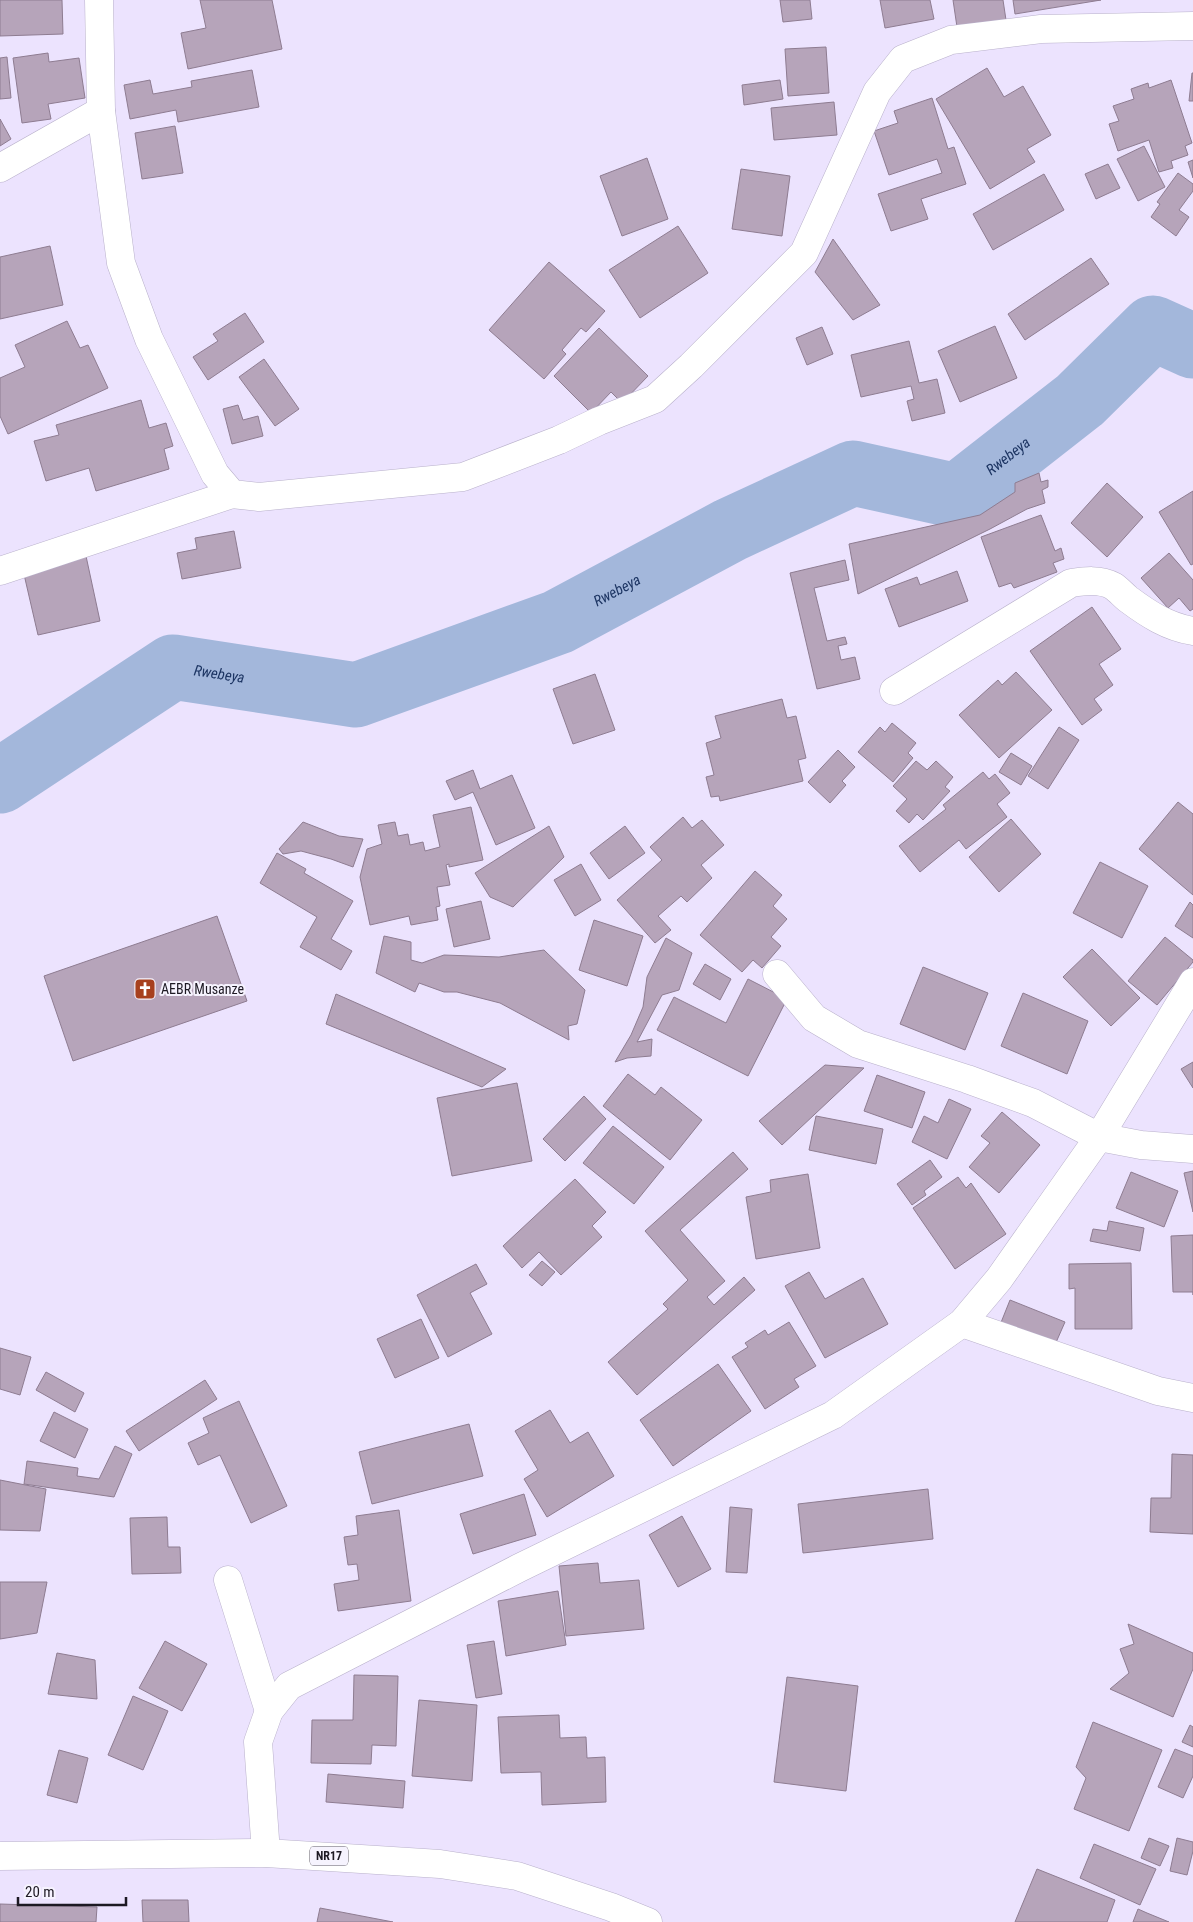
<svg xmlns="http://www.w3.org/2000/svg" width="1193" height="1922" font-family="'Roboto Condensed',sans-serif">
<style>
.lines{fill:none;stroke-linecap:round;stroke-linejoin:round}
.river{stroke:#a3b7db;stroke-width:65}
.building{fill:#b6a4ba;stroke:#8e7c91}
.minor-casing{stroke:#b9b1cb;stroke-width:29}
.major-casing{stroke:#b9b1cb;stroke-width:29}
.minor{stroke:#fff;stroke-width:28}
.major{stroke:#fff;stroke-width:28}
.labels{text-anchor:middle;stroke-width:4;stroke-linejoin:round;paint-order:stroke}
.shield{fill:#f6f3fe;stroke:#5e5a65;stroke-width:1}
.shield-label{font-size:12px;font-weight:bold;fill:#1d1923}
.poi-label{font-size:14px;fill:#1d1923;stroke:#f6f3fe;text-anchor:start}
.water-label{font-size:15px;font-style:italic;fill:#1d3563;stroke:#f6f3fe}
</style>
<rect width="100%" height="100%" fill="#ece3fe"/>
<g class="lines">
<!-- river -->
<path class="river" id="s1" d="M0,781l173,-114 183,28 202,-73 172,-92 123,-57 104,23 123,-96 73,-72 40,18"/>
</g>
<!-- building -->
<g class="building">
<polygon points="0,0 62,0 63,34 0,36"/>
<polygon points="200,0 272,0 282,49 188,69 181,33 206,28"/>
<polygon points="780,0 810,0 812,19 783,22"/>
<polygon points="880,0 930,0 934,19 885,28"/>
<polygon points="953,0 1003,0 1006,20 957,27"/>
<polygon points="1013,0 1101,0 1015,14"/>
<polygon points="826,47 829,93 788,96 785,49"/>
<polygon points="48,53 49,62 79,58 85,98 48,104 51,119 22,123 13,58"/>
<polygon points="7,57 11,98 0,99 0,58"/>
<polygon points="987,68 1004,97 1023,86 1051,135 1027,149 1035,162 990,189 936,99"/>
<polygon points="252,70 259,107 178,122 176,110 130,119 124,85 150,80 153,94 192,87 191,81"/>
<polygon points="1192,73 1193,73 1193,101 1189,101"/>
<polygon points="780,80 783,99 744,105 742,85"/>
<polygon points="1171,80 1192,143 1185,146 1188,155 1171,161 1173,168 1159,172 1149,140 1118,151 1109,124 1119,121 1113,106 1134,99 1131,89 1148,83 1149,88"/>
<polygon points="932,98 948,149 954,147 966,184 921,199 928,219 891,231 878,194 942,173 937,159 889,175 874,131 898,123 894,111"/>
<polygon points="834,102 837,135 774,140 771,108"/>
<polygon points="0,119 11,139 0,146"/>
<polygon points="175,126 183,173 142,179 135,133"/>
<polygon points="1144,146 1165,187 1138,201 1117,159"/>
<polygon points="647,158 668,219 622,236 600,176"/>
<polygon points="1193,160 1193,178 1188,162"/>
<polygon points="1108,164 1120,188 1096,199 1085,174"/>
<polygon points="741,169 790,176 782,236 732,229"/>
<polygon points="1178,173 1193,184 1193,191 1179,210 1189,217 1176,236 1151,217 1160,204 1157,202"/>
<polygon points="1044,174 1064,210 993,250 973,214"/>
<polygon points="678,226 708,273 640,318 609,270"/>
<polygon points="833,239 880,305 853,320 815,272"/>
<polygon points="50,246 63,305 0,319 0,257"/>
<polygon points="1091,258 1109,284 1025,340 1008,314"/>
<polygon points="549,262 605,311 586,332 581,328 562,350 566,354 544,379 489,330"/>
<polygon points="245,313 264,342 208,380 193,357 218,341 213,334"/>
<polygon points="67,321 80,348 88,345 108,388 8,434 0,416 0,378 25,367 15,345"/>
<polygon points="995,326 1017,378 960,402 938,351"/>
<polygon points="822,327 833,354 807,365 796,338"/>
<polygon points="599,328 648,376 622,403 611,392 591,413 554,376"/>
<polygon points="909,341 919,383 937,379 945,413 912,421 907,401 914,399 911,386 861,397 851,355"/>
<polygon points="264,359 299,409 275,426 239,377"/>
<polygon points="141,400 149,428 166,423 173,446 164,449 169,469 96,491 89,468 46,481 34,441 59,435 56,425"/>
<polygon points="238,405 243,420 258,416 263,436 232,444 223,409"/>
<polygon points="1039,473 1041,482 1048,480 1048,487 1042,490 1045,503 1027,509 990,529 858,594 849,544 980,515 1015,492 1015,483"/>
<polygon points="1107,483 1143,517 1107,557 1071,523"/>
<polygon points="1193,491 1193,564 1191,565 1159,512"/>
<polygon points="1041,515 1055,551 1061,548 1064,559 1053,563 1057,572 1014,588 1011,583 999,587 981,537"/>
<polygon points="234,531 241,568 182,579 177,553 197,549 195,538"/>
<polygon points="1169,553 1193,580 1193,609 1190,611 1179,598 1168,608 1141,578"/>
<polygon points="86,556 100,621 38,635 23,570"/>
<polygon points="845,560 849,580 814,588 827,641 845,637 847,644 838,646 841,660 855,657 860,679 817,689 790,573"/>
<polygon points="957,571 968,601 899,627 885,589 917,577 920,585"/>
<polygon points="1092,607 1121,649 1099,664 1113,685 1094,699 1102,710 1082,725 1030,651"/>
<polygon points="1016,672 1052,710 999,758 959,715 998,680 1002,685"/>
<polygon points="595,674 615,730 573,744 553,689"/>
<polygon points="782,699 787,718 796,716 806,758 798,760 803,781 720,801 719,796 711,797 706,777 714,775 706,743 721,738 715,716"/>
<polygon points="892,723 916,743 908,753 913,758 893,782 858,752 880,727 885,732"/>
<polygon points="1059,727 1079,740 1048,789 1028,776"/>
<polygon points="838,750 855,767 842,781 846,785 830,803 808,782"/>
<polygon points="1011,753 1032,766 1021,785 999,772"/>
<polygon points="916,761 927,770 936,761 953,777 945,787 950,791 923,820 917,814 909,823 896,811 907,799 893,786"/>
<polygon points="473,770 480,789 512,775 535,828 496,845 473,792 455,800 446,781"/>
<polygon points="983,772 989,779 995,774 1010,793 997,804 1007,817 966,849 959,840 920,872 899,846 946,809 943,805"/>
<polygon points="1178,802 1193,814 1193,895 1139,849"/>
<polygon points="471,807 483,860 449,867 449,864 446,865 450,885 437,887 440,906 436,907 438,920 411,925 409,916 370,925 360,877 367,849 382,844 378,825 395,822 398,836 408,834 410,845 423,842 425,851 440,847 433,815"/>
<polygon points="683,817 692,828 702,820 724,845 701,865 712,878 687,902 681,896 658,916 671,930 655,943 617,900 662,860 650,847"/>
<polygon points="1011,819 1041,854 999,892 969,857"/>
<polygon points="303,822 339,836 363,839 353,867 331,859 301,851 283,854 279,849"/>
<polygon points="549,826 564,857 513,907 490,897 475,873"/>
<polygon points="625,826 645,853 609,879 590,853"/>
<polygon points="277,853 306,869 304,873 353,901 331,939 352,951 341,970 300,947 317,917 260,883"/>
<polygon points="1100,862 1148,886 1122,938 1073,913"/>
<polygon points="581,864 601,900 575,916 554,880"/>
<polygon points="755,871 782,895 773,906 787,919 771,937 781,946 762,968 753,960 742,972 700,935"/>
<polygon points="481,901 490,939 454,947 446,909"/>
<polygon points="1190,902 1193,905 1193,938 1175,926"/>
<polygon points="217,916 247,1001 73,1061 44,976"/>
<polygon points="594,920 643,936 627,986 579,970"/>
<polygon points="384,936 411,942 411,960 422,963 444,955 499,957 544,950 585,990 577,1024 568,1026 569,1040 500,1003 457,992 444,992 419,983 415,992 376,973"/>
<polygon points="1165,937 1193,960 1193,962 1157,1005 1128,981"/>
<polygon points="666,938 692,953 679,990 662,995 637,1042 652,1039 651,1056 627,1058 615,1062 631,1035 643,1007 647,977"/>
<polygon points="1092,949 1140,998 1111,1026 1063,977"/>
<polygon points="705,964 731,979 720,1000 693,984"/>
<polygon points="923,967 988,993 965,1050 900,1024"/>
<polygon points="748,979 787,999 748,1076 657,1030 674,997 726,1023"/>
<polygon points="1023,993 1088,1021 1067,1074 1001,1046"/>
<polygon points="336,994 506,1069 482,1087 326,1024"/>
<polygon points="1193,1062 1193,1088 1181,1069"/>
<polygon points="825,1065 864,1068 782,1145 759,1121"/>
<polygon points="628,1074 655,1095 661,1087 702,1120 670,1160 603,1106"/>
<polygon points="877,1075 925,1092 912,1128 864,1111"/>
<polygon points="517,1083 532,1161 452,1176 437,1098"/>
<polygon points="584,1096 606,1119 565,1161 543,1139"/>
<polygon points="949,1099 971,1109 947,1159 912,1142 924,1116 938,1123"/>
<polygon points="1002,1112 1040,1145 999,1193 969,1167 990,1143 981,1136"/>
<polygon points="816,1116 883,1129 876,1164 809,1150"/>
<polygon points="613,1126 664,1167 634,1204 583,1163"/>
<polygon points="733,1152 748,1169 680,1230 725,1281 707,1297 714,1305 744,1277 755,1290 637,1395 608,1362 668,1309 663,1304 688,1280 645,1231"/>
<polygon points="930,1160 942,1177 924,1191 926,1195 912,1205 897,1184"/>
<polygon points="1193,1171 1193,1212 1184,1173"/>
<polygon points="1131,1172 1178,1191 1164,1227 1116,1208"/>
<polygon points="808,1174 820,1248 756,1259 746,1197 771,1192 770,1180"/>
<polygon points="958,1177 966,1188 971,1183 1006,1234 955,1269 913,1208"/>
<polygon points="575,1179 606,1212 592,1226 602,1237 561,1275 539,1252 522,1268 503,1246"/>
<polygon points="1109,1221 1144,1228 1140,1251 1090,1241 1093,1229 1107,1231"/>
<polygon points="1193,1235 1193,1295 1193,1292 1173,1292 1171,1236"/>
<polygon points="542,1261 555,1272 542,1286 529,1275"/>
<polygon points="1131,1263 1132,1329 1075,1329 1075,1288 1069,1289 1069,1264"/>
<polygon points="476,1264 487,1284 470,1293 492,1334 448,1357 417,1295"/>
<polygon points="809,1272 825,1299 863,1278 888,1324 825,1358 785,1286"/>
<polygon points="1010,1300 1065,1322 1054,1347 1000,1325"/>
<polygon points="421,1319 439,1358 395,1378 377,1339"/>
<polygon points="789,1322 816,1366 794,1379 799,1387 765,1409 732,1357 748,1347 745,1343 765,1330 768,1335"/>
<polygon points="0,1348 31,1357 20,1395 0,1389"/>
<polygon points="718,1364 751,1411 673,1466 640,1420"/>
<polygon points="46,1372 84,1393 75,1412 36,1390"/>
<polygon points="205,1380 217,1399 139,1451 126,1431"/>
<polygon points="239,1401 287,1506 251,1523 220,1455 198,1465 188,1443 209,1433 203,1418"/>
<polygon points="550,1410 570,1443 588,1432 614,1476 547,1517 524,1479 538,1470 515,1431"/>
<polygon points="54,1412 88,1429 75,1458 40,1441"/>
<polygon points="469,1424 483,1476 372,1504 359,1452"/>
<polygon points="115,1446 132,1454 114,1497 24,1484 27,1461 78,1468 77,1476 99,1479"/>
<polygon points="1172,1454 1193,1455 1193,1534 1150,1532 1151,1498 1171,1498"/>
<polygon points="0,1480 46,1489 40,1531 0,1530"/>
<polygon points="928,1489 933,1539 803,1553 798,1504"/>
<polygon points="524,1494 536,1535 473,1554 460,1514"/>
<polygon points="730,1507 752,1509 747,1573 726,1572"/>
<polygon points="399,1510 411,1601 338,1611 334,1584 359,1580 357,1564 348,1565 344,1537 358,1535 356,1516"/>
<polygon points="682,1516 711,1569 678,1587 649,1535"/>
<polygon points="167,1517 168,1547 180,1547 181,1573 132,1574 130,1518"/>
<polygon points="598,1563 600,1583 639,1580 644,1629 566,1636 559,1566"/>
<polygon points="0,1582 47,1582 37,1633 0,1639"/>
<polygon points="558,1591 566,1645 506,1656 498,1601"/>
<polygon points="1128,1624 1193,1653 1193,1669 1173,1717 1110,1689 1129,1673 1120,1649 1134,1644"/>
<polygon points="165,1641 207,1664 182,1711 139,1688"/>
<polygon points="494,1641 502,1694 476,1698 467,1645"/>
<polygon points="57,1653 95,1660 97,1699 48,1694"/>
<polygon points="354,1675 398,1676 396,1746 372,1745 371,1764 311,1763 312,1720 353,1720"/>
<polygon points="787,1677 858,1686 846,1791 774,1782"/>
<polygon points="133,1696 168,1711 143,1770 108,1755"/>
<polygon points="419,1700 477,1705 472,1781 412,1776"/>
<polygon points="559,1715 560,1738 586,1737 587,1758 605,1757 606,1802 542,1805 541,1772 501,1773 498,1717"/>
<polygon points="1093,1722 1162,1750 1129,1831 1074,1809 1086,1778 1076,1767"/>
<polygon points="1190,1725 1193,1727 1193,1747 1182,1742"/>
<polygon points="1175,1749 1193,1756 1193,1776 1183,1798 1158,1787"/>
<polygon points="59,1750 88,1758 77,1803 47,1795"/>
<polygon points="328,1774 405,1781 403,1808 326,1802"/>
<polygon points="1149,1838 1169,1846 1160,1866 1141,1858"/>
<polygon points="1177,1838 1193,1842 1193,1851 1187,1875 1170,1871"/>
<polygon points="1094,1844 1156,1869 1140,1905 1080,1878"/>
<polygon points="1037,1869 1115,1900 1107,1922 1015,1922"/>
<polygon points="142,1900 188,1900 189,1922 143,1922"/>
<polygon points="0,1904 97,1907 96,1922 0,1922"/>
<polygon points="320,1908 393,1922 317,1922"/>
<polygon points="1138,1909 1147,1913 1169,1922 1133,1922"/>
</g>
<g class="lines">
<!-- minor casing -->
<g class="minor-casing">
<g id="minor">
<polyline points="99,0 101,111 121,263 149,339 215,474 232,494 259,497 463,477 559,440 599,421 655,399 691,366 804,253 877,92 903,59 951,40 1041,29 1193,26"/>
<polyline points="0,168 101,111"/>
<polyline points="0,571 232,494"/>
<path d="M894,691l177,-108c14,-2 29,-4 42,3 5,3 10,9 15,13 20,15 40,28 65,32"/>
<polyline points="777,974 814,1018 858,1044 967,1079 1033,1103 1099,1137 1141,1145 1193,1149"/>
<polyline points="962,1323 1158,1391 1193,1398"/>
<polyline points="228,1580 269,1711"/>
<polyline points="266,1853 258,1742 269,1711 289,1686 519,1568 833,1415 962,1323 999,1279 1099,1137 1193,982"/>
</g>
</g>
<!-- major casing -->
<g class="major-casing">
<polyline id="major" points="0,1856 266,1853 440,1864 517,1876 611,1907 648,1922"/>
</g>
<!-- minor -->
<use href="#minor" class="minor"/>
<!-- major -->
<use href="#major" class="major"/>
</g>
<!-- icons -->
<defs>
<g id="church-square" transform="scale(1.125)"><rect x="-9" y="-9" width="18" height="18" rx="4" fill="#a7401e" stroke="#f6f3fe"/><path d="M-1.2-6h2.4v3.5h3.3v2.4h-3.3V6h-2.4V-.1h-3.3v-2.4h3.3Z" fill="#fff"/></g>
</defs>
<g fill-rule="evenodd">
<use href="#church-square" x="145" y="989"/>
</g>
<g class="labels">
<!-- shield labels -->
<rect class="shield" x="310" y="1846.5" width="38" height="19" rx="4"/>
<g class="shield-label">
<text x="329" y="1860">NR17</text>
</g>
<!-- poi labels -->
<g class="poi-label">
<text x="161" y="994">AEBR Musanze</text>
</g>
<!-- water labels -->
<g class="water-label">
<text dy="5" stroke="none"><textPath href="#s1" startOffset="1109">Rwebeya</textPath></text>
<text dy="5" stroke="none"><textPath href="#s1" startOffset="674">Rwebeya</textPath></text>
<text dy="5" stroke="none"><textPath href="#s1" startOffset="254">Rwebeya</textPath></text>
</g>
</g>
<!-- scale -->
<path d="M18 1897v8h108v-8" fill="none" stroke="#1d1923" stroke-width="2.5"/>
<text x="25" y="1897" font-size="15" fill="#1d1923" stroke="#f6f3fe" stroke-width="4" paint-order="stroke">20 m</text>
</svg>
